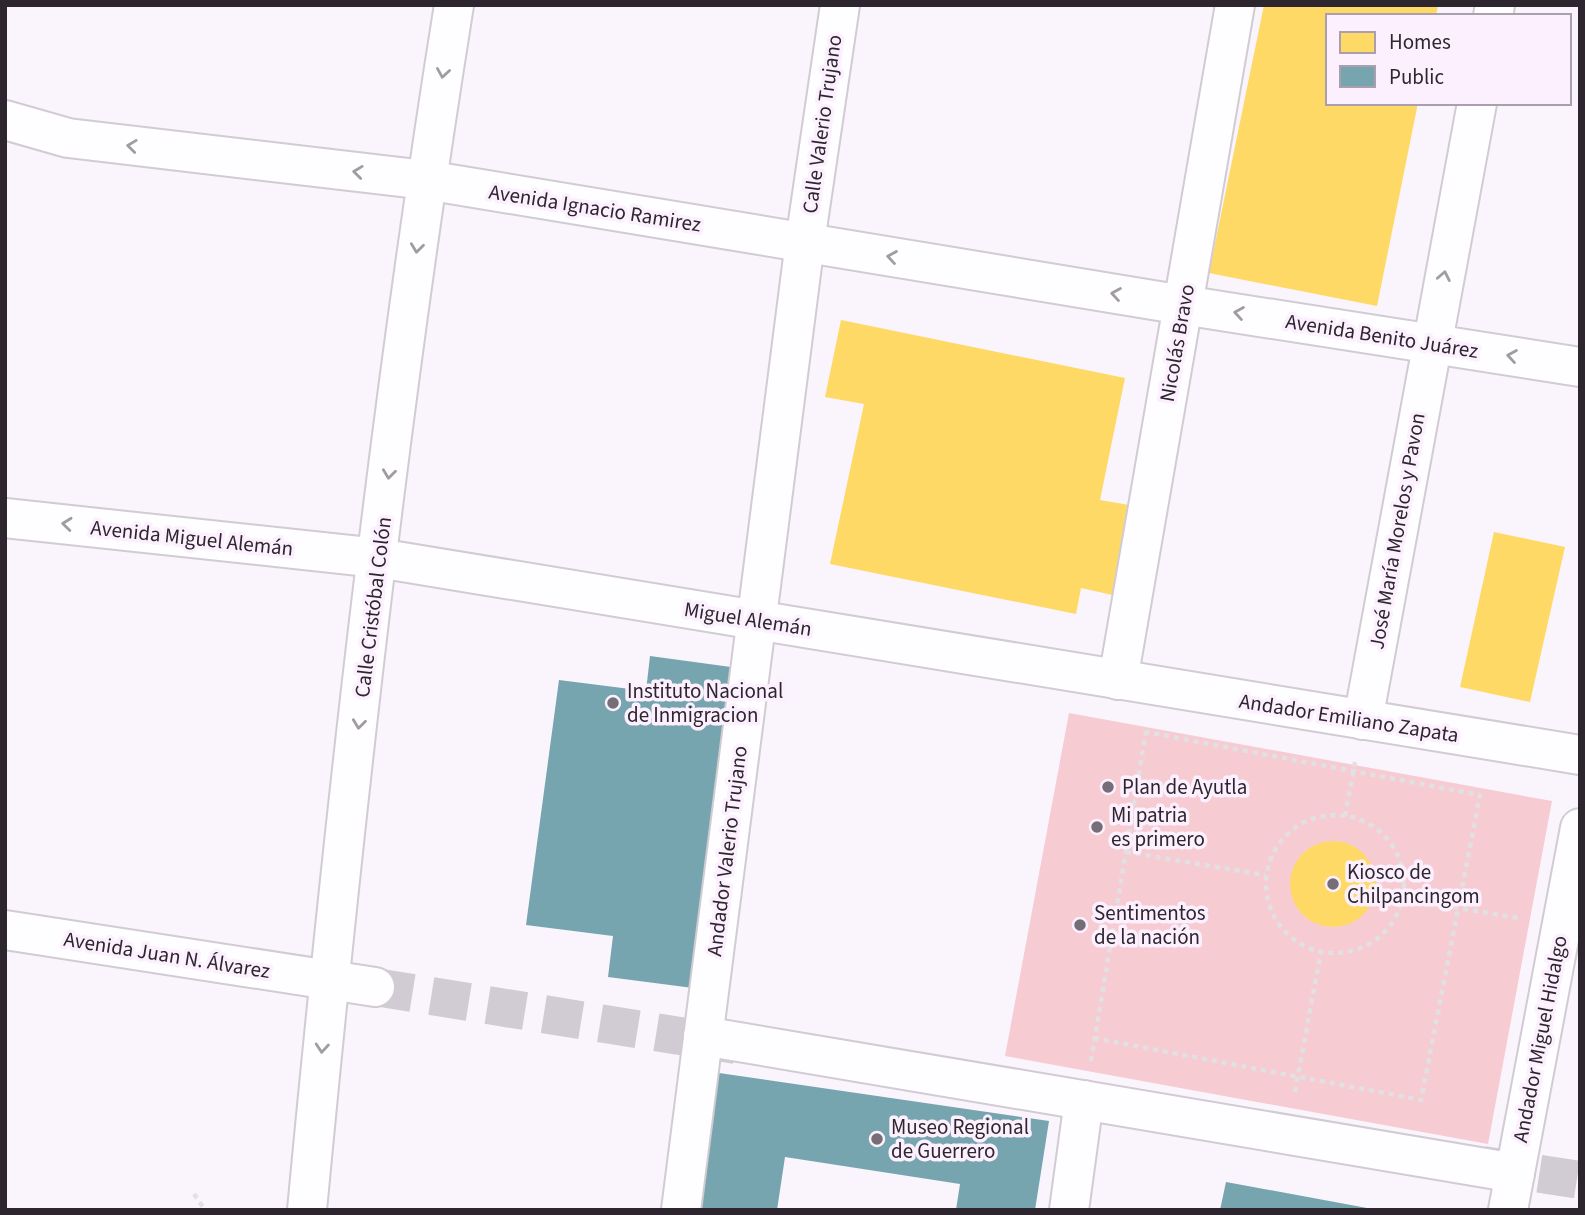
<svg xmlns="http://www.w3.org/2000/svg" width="1585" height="1215" font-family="'Source Sans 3',sans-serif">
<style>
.green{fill:#f6ccd2}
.homes{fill:#ffd966}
.public{fill:#76a5af}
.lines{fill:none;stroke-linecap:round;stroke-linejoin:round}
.secondary-tunnel{stroke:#d1cbd3;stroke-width:38;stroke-dasharray:38 19;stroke-linecap:butt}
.street-casing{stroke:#d2cbd3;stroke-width:42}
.secondary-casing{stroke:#d2cbd3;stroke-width:42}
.path{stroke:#e1e0e2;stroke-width:4.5;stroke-dasharray:5 5;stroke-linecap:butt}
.street{stroke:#fefdff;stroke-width:38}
.secondary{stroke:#fefdff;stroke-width:38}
.oneway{stroke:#a09ca1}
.poi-dot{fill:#756e77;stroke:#fcf0ff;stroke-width:2.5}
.labels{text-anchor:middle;stroke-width:7;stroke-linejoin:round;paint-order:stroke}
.street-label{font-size:21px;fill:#2e262f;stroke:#fcf0ff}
.poi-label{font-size:21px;fill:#2e262f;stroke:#fcf0ff;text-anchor:start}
</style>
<rect width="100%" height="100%" fill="#faf4fc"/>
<!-- green -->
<polygon class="green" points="1069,713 1552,801 1488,1144 1005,1056"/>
<!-- homes -->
<g class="homes">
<polygon points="1264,5 1438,5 1436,16 1328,16 1328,103 1418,103 1377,306 1209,273"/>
<polygon points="841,320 1125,378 1100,500 1135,506 1117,596 1081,588 1076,614 830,564 864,404 825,397"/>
<polygon points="1494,532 1565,547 1530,702 1460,687"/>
<circle cx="1333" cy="884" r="43"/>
</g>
<!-- public -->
<g class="public">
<polygon points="650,656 767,672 724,992 608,977 613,936 526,925 559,680 646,691"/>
<polygon points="719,1073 1049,1121 1035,1210 956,1210 960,1184 785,1157 777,1210 698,1210"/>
<polygon points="1226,1182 1367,1208 1367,1210 1220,1210"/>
</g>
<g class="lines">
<!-- secondary-tunnel -->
<g class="secondary-tunnel">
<polyline points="375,987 736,1045"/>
<polyline points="1483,1165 1580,1180"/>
</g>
<!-- street casing -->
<g class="street-casing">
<g id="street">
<polyline points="1493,16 1495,5"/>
<polyline points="5,518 378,558 1580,755"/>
<polyline points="1118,680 1235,5"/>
<polyline points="1363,720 1477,103"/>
<polyline points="703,1036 1515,1173"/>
<polyline points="681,1210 805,242 840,5"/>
<polyline points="1069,1210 1084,1100"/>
<polyline points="1508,1210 1580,828"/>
</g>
</g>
<!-- secondary casing -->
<g class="secondary-casing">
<g id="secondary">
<polyline points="5,120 68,138 426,180 1183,305 1580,367"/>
<polyline points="5,930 375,987"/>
<path d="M307,1210c38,-402 83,-806 147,-1205"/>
</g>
</g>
<!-- path -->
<g class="path">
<circle cx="1335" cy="884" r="69"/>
<polyline points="1345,816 1355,762"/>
<polyline points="1126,852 1265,875"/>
<polyline points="1404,899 1519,918"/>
<polyline points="1094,1038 1421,1100 1480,795 1146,732"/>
<polyline points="1091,1061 1146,731"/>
<polyline points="1295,1092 1321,951"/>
<polyline points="194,1194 205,1210"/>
</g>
<!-- street -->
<use href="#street" class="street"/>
<!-- secondary -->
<use href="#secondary" class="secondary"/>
</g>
<!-- one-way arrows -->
<defs><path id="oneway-chevron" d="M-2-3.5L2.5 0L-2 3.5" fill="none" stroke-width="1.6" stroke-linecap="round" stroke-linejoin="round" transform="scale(1.75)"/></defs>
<g class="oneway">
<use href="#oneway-chevron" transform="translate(443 73) rotate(99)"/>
<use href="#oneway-chevron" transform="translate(132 146) rotate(-173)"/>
<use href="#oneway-chevron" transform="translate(358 172) rotate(-173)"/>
<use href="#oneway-chevron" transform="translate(417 248) rotate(97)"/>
<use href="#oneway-chevron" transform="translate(892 257) rotate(-171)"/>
<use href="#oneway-chevron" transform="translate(1444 276) rotate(-79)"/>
<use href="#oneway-chevron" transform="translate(1116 294) rotate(-171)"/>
<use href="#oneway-chevron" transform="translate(1239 313) rotate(-171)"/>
<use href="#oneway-chevron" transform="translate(1512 356) rotate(-171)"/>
<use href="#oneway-chevron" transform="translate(389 474) rotate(97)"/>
<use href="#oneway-chevron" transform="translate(67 524) rotate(-174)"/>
<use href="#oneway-chevron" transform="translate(359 724) rotate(97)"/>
<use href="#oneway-chevron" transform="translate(322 1048) rotate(95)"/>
</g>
<!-- markers -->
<g class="poi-dot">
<circle cx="613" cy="703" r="7"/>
<circle cx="1108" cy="787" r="7"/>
<circle cx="1097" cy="827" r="7"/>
<circle cx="1333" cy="884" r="7"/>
<circle cx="1080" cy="925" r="7"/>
<circle cx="877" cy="1139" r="7"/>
</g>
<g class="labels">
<!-- street labels -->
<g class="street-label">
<text transform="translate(822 124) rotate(-82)" y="7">Calle Valerio Trujano</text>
<text transform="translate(595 208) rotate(9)" y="7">Avenida Ignacio Ramirez</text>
<text transform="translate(1382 336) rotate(9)" y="7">Avenida Benito Juárez</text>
<text transform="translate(1177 343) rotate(-80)" y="7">Nicolás Bravo</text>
<text transform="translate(1397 531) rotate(-80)" y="7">José María Morelos y Pavon</text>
<text transform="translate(192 538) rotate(6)" y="7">Avenida Miguel Alemán</text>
<text transform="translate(373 607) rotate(-83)" y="7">Calle Cristóbal Colón</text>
<text transform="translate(748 619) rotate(9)" y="7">Miguel Alemán</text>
<text transform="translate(1349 718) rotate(9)" y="7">Andador Emiliano Zapata</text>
<text transform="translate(727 851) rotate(-83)" y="7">Andador Valerio Trujano</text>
<text transform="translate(167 955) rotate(9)" y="7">Avenida Juan N. Álvarez</text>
<text transform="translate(1540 1039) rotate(-79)" y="7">Andador Miguel Hidalgo</text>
</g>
<!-- poi labels -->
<g class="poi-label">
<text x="627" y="698">Instituto Nacional<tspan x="627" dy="24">de Inmigracion</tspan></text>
<text x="1122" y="794">Plan de Ayutla</text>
<text x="1111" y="822">Mi patria<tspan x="1111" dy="24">es primero</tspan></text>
<text x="1347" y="879">Kiosco de<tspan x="1347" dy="24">Chilpancingom</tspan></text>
<text x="1094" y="920">Sentimentos<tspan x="1094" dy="24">de la nación</tspan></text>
<text x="891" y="1134">Museo Regional<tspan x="891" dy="24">de Guerrero</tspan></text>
</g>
</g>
<!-- border -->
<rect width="1585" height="1215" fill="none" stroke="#2e262f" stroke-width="14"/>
<!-- legend -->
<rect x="1326" y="14" width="245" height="91" fill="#fcf0ff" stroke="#aa9fac" stroke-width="2"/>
<rect x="1340" y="32" width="35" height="21" fill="#ffd966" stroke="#aa9fac" stroke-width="2"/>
<text x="1389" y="49" font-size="21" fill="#2e262f">Homes</text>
<rect x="1340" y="66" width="35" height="21" fill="#76a5af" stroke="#aa9fac" stroke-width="2"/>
<text x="1389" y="84" font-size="21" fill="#2e262f">Public</text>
</svg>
